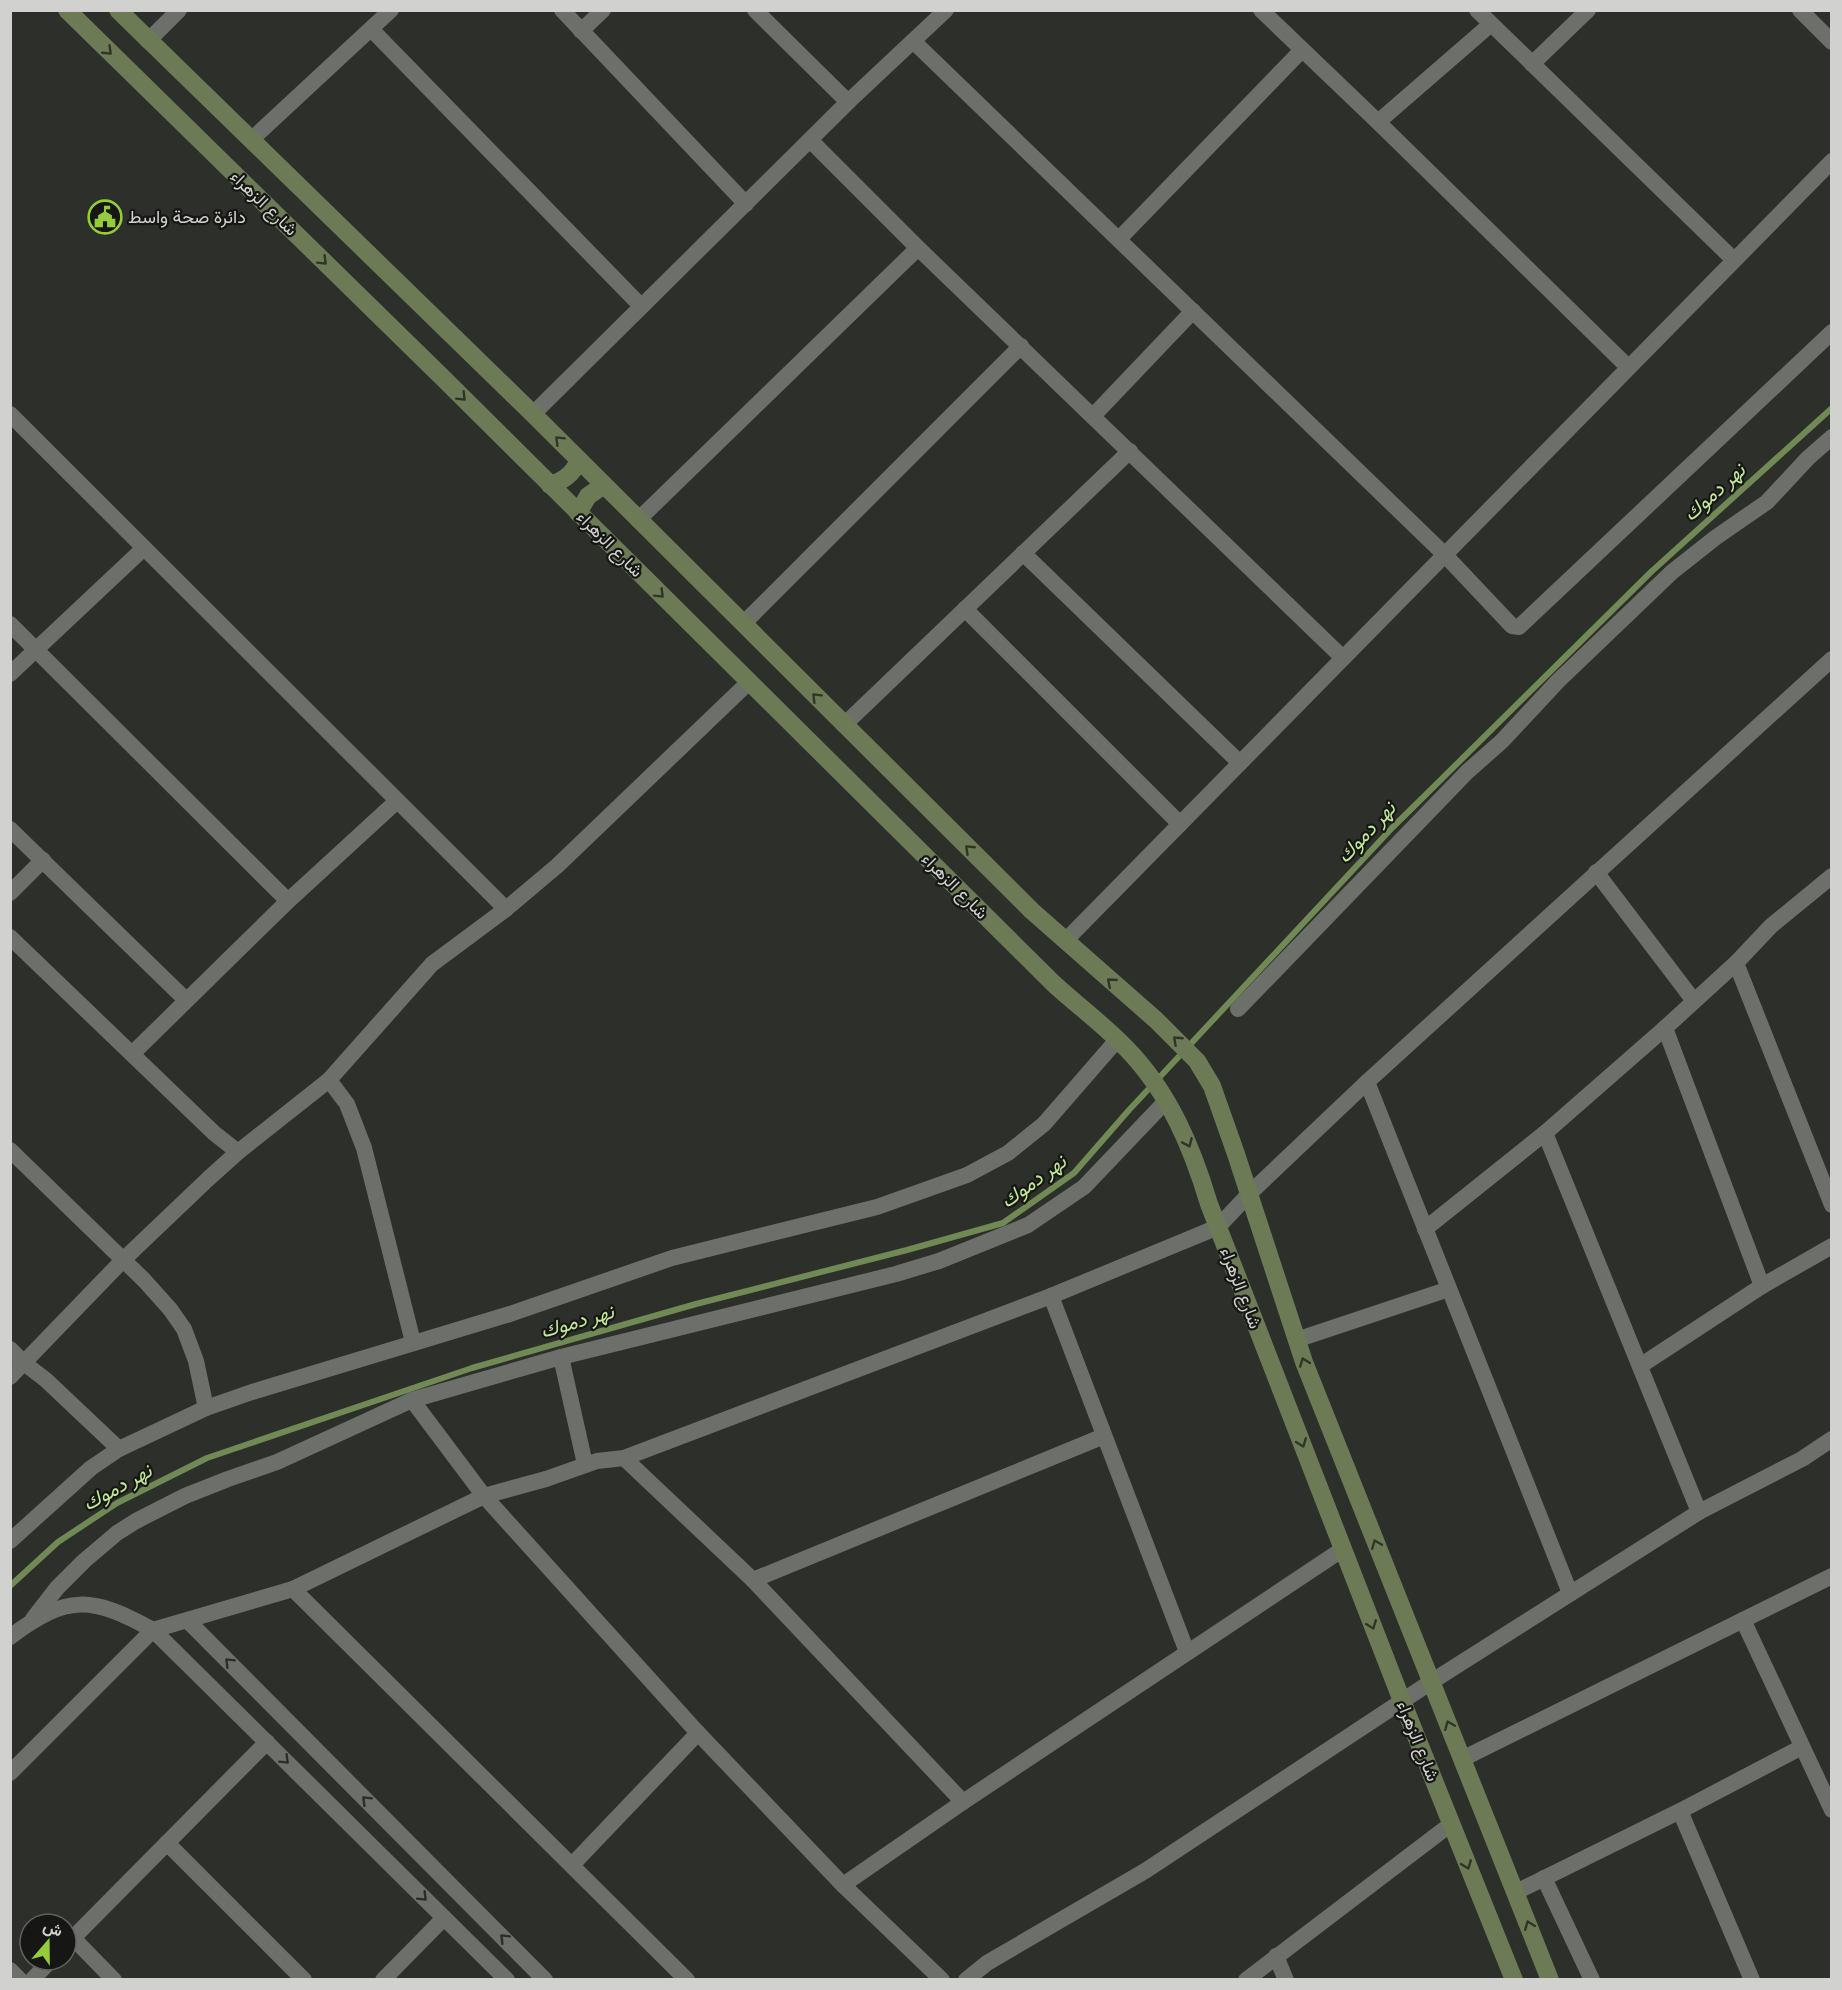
<svg xmlns="http://www.w3.org/2000/svg" width="1842" height="1990" font-family="Figtree,Vazirmatn,sans-serif">
<style>
.lines{fill:none;stroke-linecap:round;stroke-linejoin:round}
.stream{stroke:#718a55;stroke-width:6}
.street{stroke:#6d706a;stroke-width:16}
.secondary{stroke:#6c7b56;stroke-width:18}
.oneway{stroke:#303528}
.oneway2{stroke:#2c2d2a}
.labels{text-anchor:middle;stroke-width:4.5;stroke-linejoin:round;paint-order:stroke}
.street-label{font-size:18px;fill:#d1d2cf;stroke:#161714}
.poi-label{font-size:18px;fill:#d1d2cf;stroke:#161714;text-anchor:start}
.water-label{font-size:20px;font-style:italic;fill:#c3e898;stroke:#161714}
</style>
<rect width="100%" height="100%" fill="#2d2f2a"/>
<g class="lines">
<!-- stream -->
<polyline class="stream" points="10,1586 58,1542 117,1503 207,1458 472,1368 696,1304 907,1250 1003,1223 1074,1173 1129,1110 1392,828 1651,572 1832,408"/>
<!-- street -->
<g class="street">
<polyline points="562,10 746,204"/>
<polyline points="755,10 848,102"/>
<polyline points="1261,10 1378,122 1628,367"/>
<polyline points="1477,10 1734,260"/>
<polyline points="1800,10 1832,42"/>
<polyline points="371,29 641,306"/>
<polyline points="581,31 603,10"/>
<polyline points="148,41 179,10"/>
<polyline points="913,41 1444,554 1512,626 1519,627 1832,332"/>
<polyline points="1532,64 1588,10"/>
<polyline points="1378,122 1491,24"/>
<polyline points="251,140 391,10"/>
<polyline points="810,140 918,248 1343,658"/>
<polyline points="1119,239 1302,50"/>
<polyline points="10,414 506,909"/>
<polyline points="533,414 848,102 946,10"/>
<polyline points="1093,416 1193,311"/>
<polyline points="638,520 918,248"/>
<polyline points="1023,553 1240,763"/>
<polyline points="965,609 1180,824"/>
<polyline points="10,624 288,901"/>
<polyline points="743,624 1021,346"/>
<polyline points="10,674 144,548"/>
<polyline points="844,725 1130,451"/>
<polyline points="10,829 186,1000"/>
<polyline points="1596,872 1694,1001"/>
<polyline points="10,893 43,860"/>
<polyline points="10,937 214,1133 238,1152"/>
<polyline points="1065,941 1832,161"/>
<polyline points="1736,963 1832,1205"/>
<polyline points="1238,1009 1467,772 1502,741 1558,681 1672,572 1715,538 1767,502 1808,458 1832,437"/>
<polyline points="1665,1028 1762,1286"/>
<polyline points="132,1054 288,901 397,801"/>
<polyline points="329,1080 347,1104 364,1148 413,1342"/>
<polyline points="1367,1082 1570,1593"/>
<polyline points="1545,1133 1699,1512"/>
<polyline points="10,1150 144,1280 170,1309 184,1329 196,1361 206,1408"/>
<polyline points="1425,1229 1545,1133 1665,1028 1736,963 1771,926 1832,876"/>
<polyline points="1051,1296 1187,1652"/>
<polyline points="1296,1340 1449,1289"/>
<polyline points="10,1349 24,1363 46,1380 119,1449"/>
<polyline points="561,1357 585,1464"/>
<polyline points="1640,1366 1762,1286 1832,1246"/>
<polyline points="10,1377 123,1260 208,1179 238,1152 329,1080 432,964 506,909 557,866 749,682"/>
<polyline points="412,1400 484,1496 698,1733 843,1885 942,1980"/>
<polyline points="624,1458 753,1580 963,1802"/>
<polyline points="10,1541 91,1468 119,1449 206,1408 252,1392 510,1314 672,1258 877,1207 967,1175 1008,1153 1044,1124 1117,1040"/>
<polyline points="753,1580 1104,1436"/>
<polyline points="293,1589 687,1980"/>
<polyline points="33,1619 57,1588 84,1561 117,1533 136,1521 185,1496 228,1479 277,1462 412,1400 561,1357 896,1274 939,1261 1028,1225 1084,1187 1166,1101"/>
<polyline points="1743,1620 1832,1810"/>
<polyline points="188,1621 545,1980"/>
<path d="M10,1637c57,-43 82,-41 143,-7l354,350"/>
<polyline points="1462,1759 1832,1576"/>
<polyline points="10,1773 153,1630 293,1589 484,1496 546,1479 597,1461 624,1458 1051,1296 1218,1227 1249,1194 1367,1082 1832,659"/>
<polyline points="1680,1811 1752,1980"/>
<polyline points="167,1843 304,1980"/>
<polyline points="572,1865 698,1733"/>
<polyline points="1544,1878 1592,1980"/>
<polyline points="843,1885 963,1802 1343,1549"/>
<polyline points="1516,1892 1680,1811 1802,1747"/>
<polyline points="73,1938 114,1980"/>
<polyline points="66,1945 267,1742"/>
<polyline points="1276,1956 1286,1980"/>
<polyline points="10,1970 20,1980"/>
<polyline points="32,1980 51,1960"/>
<polyline points="383,1980 444,1918"/>
<polyline points="966,1980 987,1963 1145,1871 1431,1682 1699,1512 1802,1459 1832,1439"/>
<polyline points="1246,1980 1451,1824"/>
</g>
<!-- secondary -->
<g class="secondary">
<path d="M67,10l377,369 610,605c24,22 50,41 72,64 43,44 66,99 83,156l193,497 112,279"/>
<polyline points="118,10 533,414 1032,911 1156,1020 1197,1061 1212,1086 1236,1154 1304,1362 1550,1980"/>
<path d="M550,485c14,-4 23,-11 29,-25"/>
<polyline points="578,513 588,496 604,485"/>
</g>
</g>
<!-- one-way arrows -->
<defs><path id="oneway-chevron" d="M-2-3.5L2.5 0L-2 3.5" fill="none" stroke-width="1.6" stroke-linecap="round" stroke-linejoin="round" transform="scale(1.5)"/></defs>
<g class="oneway">
<use href="#oneway-chevron" transform="translate(108 51) rotate(44)"/>
<use href="#oneway-chevron" transform="translate(323 261) rotate(45)"/>
<use href="#oneway-chevron" transform="translate(462 397) rotate(45)"/>
<use href="#oneway-chevron" transform="translate(559 440) rotate(-135)"/>
<use href="#oneway-chevron" transform="translate(660 594) rotate(45)"/>
<use href="#oneway-chevron" transform="translate(816 697) rotate(-135)"/>
<use href="#oneway-chevron" transform="translate(969 849) rotate(-136)"/>
<use href="#oneway-chevron" transform="translate(1111 982) rotate(-139)"/>
<use href="#oneway-chevron" transform="translate(1177 1040) rotate(-137)"/>
<use href="#oneway-chevron" transform="translate(1188 1143) rotate(66)"/>
<use href="#oneway-chevron" transform="translate(1304 1362) rotate(-110)"/>
<use href="#oneway-chevron" transform="translate(1302 1443) rotate(69)"/>
<use href="#oneway-chevron" transform="translate(1376 1544) rotate(-112)"/>
<use href="#oneway-chevron" transform="translate(1372 1625) rotate(69)"/>
<use href="#oneway-chevron" transform="translate(1449 1725) rotate(-112)"/>
<use href="#oneway-chevron" transform="translate(1467 1865) rotate(69)"/>
<use href="#oneway-chevron" transform="translate(1529 1925) rotate(-111)"/>
</g>
<g class="oneway2">
<use href="#oneway-chevron" transform="translate(229 1662) rotate(-135)"/>
<use href="#oneway-chevron" transform="translate(285 1760) rotate(45)"/>
<use href="#oneway-chevron" transform="translate(366 1800) rotate(-135)"/>
<use href="#oneway-chevron" transform="translate(423 1897) rotate(45)"/>
<use href="#oneway-chevron" transform="translate(504 1938) rotate(-135)"/>
</g>
<!-- icons -->
<defs>
<g id="civic-ring" transform="scale(1.725)"><circle r="9.5" fill="#161714" stroke="#94cc3c" stroke-width="1.5"/><path d="M-.6-6.5H3V-4.5H.6V-3L4-1V1h2V6H-6V1h2V-1L-.6-3ZM-1.2 2.5V6h2.4V2.5Z" fill="#94cc3c"/></g>
</defs>
<g fill-rule="evenodd">
<use href="#civic-ring" x="105" y="217"/>
</g>
<g class="labels">
<!-- street labels -->
<g class="street-label">
<text transform="translate(264 203) rotate(44)" y="6">شارع الزهراء</text>
<text transform="translate(610 544) rotate(45)" y="6">شارع الزهراء</text>
<text transform="translate(955 886) rotate(45)" y="6">شارع الزهراء</text>
<text transform="translate(1241 1288) rotate(69)" y="6">شارع الزهراء</text>
<text transform="translate(1418 1741) rotate(68)" y="6">شارع الزهراء</text>
</g>
<!-- poi labels -->
<g class="poi-label">
<text x="128" y="223">دائرة صحة واسط</text>
</g>
<!-- water labels -->
<g class="water-label">
<text transform="translate(1714 492) rotate(-42)" y="7">نهر دموك</text>
<text transform="translate(1366 832) rotate(-47)" y="7">نهر دموك</text>
<text transform="translate(1033 1181) rotate(-36)" y="7">نهر دموك</text>
<text transform="translate(577 1321) rotate(-16)" y="7">نهر دموك</text>
<text transform="translate(117 1487) rotate(-29)" y="7">نهر دموك</text>
</g>
</g>
<!-- border -->
<rect width="1842" height="1990" fill="none" stroke="#d1d2cf" stroke-width="24"/>
<!-- north arrow -->
<g transform="translate(48 1942) rotate(20)"><circle r="28" fill="#161714" stroke="#61625f" stroke-width="1.5"/>
<path d="M0-4.5L10 22L0 15L-10 22Z" fill="#94cc3c"/>
<text y="-9" font-size="16" font-weight="bold" text-anchor="middle" fill="#d1d2cf">ش</text>
</g>
</svg>
